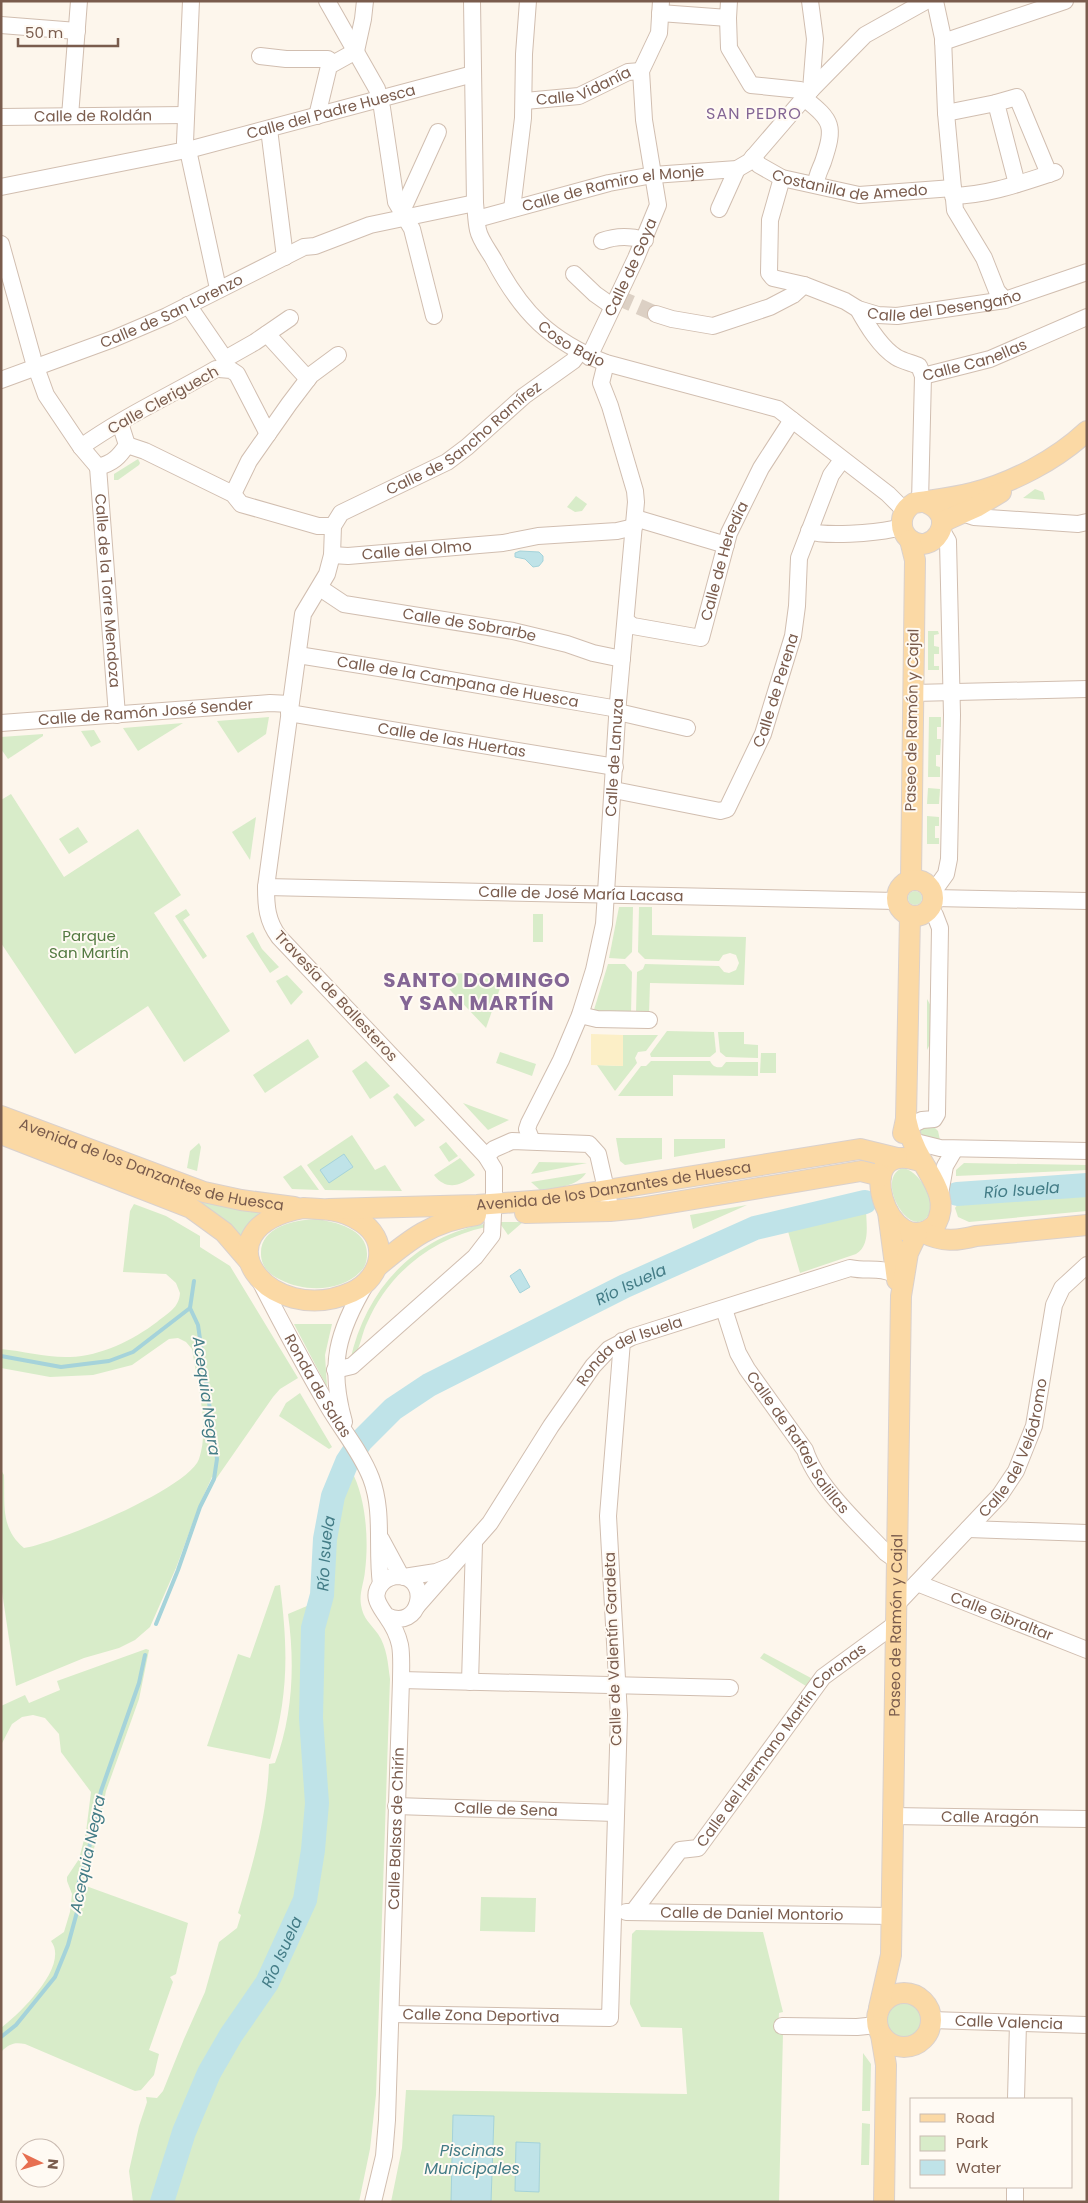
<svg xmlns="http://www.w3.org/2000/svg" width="1088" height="2203" font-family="Poppins,sans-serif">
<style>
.green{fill:#d8ecc9}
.sand{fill:#fcefc7}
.water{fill:#bfe3e8;stroke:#a5d3da}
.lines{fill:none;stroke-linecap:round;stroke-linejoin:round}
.stream{stroke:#a5d3da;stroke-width:4}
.river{stroke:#bfe3e8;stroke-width:24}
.minor-tunnel{stroke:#dcd0c4;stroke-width:16;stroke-dasharray:16 8;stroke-linecap:butt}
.minor-casing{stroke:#d1beb0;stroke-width:18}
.major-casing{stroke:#dad1cd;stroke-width:22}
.minor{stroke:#fff;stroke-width:16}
.major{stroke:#fbd9a5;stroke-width:20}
.labels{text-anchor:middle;stroke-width:4;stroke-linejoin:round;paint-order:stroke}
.street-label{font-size:15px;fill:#7a5c4d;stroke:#fffaf3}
.park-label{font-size:15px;fill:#537a41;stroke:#fffaf3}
.neighbourhood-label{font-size:16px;letter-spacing:1px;fill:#846695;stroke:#fffaf3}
.water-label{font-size:16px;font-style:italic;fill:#437c86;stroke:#fffaf3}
.district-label{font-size:20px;font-weight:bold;letter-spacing:1px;fill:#846695;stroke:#fffaf3}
</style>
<rect width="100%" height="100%" fill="#fdf6ec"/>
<!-- green -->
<g class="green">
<polygon points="138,459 140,463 139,465 118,480 114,480 114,474"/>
<polygon points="1035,489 1043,492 1045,500 1023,498"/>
<polygon points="576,496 587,504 582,511 575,512 567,507"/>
<polygon points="928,631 938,631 939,634 934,635 934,646 939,647 939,654 934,654 934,666 939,666 939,670 928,670"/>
<polygon points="269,717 266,734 238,753 217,721"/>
<polygon points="929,717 941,717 941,727 937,727 937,739 941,739 940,755 936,755 936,766 940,767 940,777 928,777"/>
<polygon points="183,723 138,751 123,728"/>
<polygon points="94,730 101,742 91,747 81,731"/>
<polygon points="43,734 43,736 8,759 1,749 1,737"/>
<polygon points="928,788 940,789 939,804 927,804"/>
<polygon points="11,794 64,877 138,829 181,895 154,913 230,1031 184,1062 148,1006 75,1054 1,943 1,800"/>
<polygon points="927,816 939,817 939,826 935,826 935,838 939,838 939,844 927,844"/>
<polygon points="256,817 250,860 232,832"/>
<polygon points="78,827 88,842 69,854 59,839"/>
<circle cx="915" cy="898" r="7"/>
<polygon points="619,907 633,907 632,952 625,959 609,958"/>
<polygon points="639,907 652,907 652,935 746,937 744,985 650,983 649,1013 636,1013 637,972 643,969 645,964 719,966 724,972 729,973 736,970 739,963 736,955 730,953 723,955 719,961 645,959 638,952"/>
<polygon points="186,909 190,915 183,920 207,956 203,959 175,916"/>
<rect x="533" y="914" width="10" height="28"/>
<polygon points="253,932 262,949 279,967 270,973 246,936"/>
<polygon points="608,964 625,964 632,972 631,1013 593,1013"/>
<polygon points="434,973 505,974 486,1028"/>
<polygon points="287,975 303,992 291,1005 276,981"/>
<path d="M927,999c10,16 9,35 0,51z"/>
<polygon points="667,1031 714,1032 716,1052 710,1057 651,1057 650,1054"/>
<polygon points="718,1032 744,1032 744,1044 758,1045 758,1058 726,1057 720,1052"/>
<polygon points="623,1035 658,1035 646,1051 638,1052 635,1058 637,1063 615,1091 597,1065 623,1066"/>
<polygon points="308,1039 319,1057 265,1093 253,1075"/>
<polygon points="500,1052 536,1064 532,1076 496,1063"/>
<polygon points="761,1053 776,1053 776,1073 760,1073"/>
<polygon points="366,1061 390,1086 370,1099 352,1071"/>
<path d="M651,1061h59c3,6 7,7 12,6l4,-5h32v14l-85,-1v21h-55l23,-30h5z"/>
<polygon points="397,1093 425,1120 415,1127 393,1097"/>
<polygon points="463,1103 509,1120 488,1130"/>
<polygon points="933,1126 938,1131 940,1140 922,1137 918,1131 921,1128"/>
<polygon points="352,1135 375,1170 385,1165 402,1191 325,1190 307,1165"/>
<polygon points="616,1138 662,1138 662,1159 625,1165 620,1161"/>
<polygon points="674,1139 725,1139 725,1148 674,1157"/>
<polygon points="446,1142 458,1156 449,1162 439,1147"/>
<polygon points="199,1143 201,1147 197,1171 187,1168 190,1151"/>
<path d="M460,1158l15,17c-14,11 -29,16 -41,0z"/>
<polygon points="539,1162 587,1163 531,1174"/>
<polygon points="964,1163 1087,1165 1087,1170 956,1176 956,1170"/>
<polygon points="301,1165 319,1190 292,1189 283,1177"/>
<path d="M903,1168c17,3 39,39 21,52 -20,13 -48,-44 -21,-52z"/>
<path d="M586,1173c-9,14 -31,15 -46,17l-9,-8z"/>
<polygon points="150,1180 258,1211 259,1213 247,1226 241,1236"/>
<polygon points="1087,1194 1087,1211 969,1222 958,1217 955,1208 958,1204"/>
<path d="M134,1204l32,12 34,20v11l30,19 68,112 -18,11 -7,8 -57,82 -4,-2 -13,29 -23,62 -26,59 -15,13 -16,8 -35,10 -68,28 -15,-101v-115l3,5c1,29 -4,53 20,73 33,-5 164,-59 175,-89 11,-31 -2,-78 -7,-110l-6,-7 -8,-4 -9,1 -37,26 -39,10 -43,2 -49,-9v-19c23,2 46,9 69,8 31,-1 63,-17 87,-35 11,-9 22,-14 23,-29l-4,-10 -10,-9 -43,-2 7,-61z"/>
<polygon points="747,1205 693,1229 690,1215"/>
<path d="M866,1207c0,17 5,38 -10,47l-56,19 -13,-45z"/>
<path d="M316,1219c20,3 52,10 51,36 0,6 -2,13 -7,17 -19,20 -56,20 -79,8 -11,-5 -20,-13 -20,-26 -1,-27 33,-34 55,-35z"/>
<polygon points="499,1222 523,1222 508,1235"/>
<path d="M489,1223l-3,4c-54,12 -97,45 -119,96 -6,12 -7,30 -17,38 16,-73 65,-125 139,-138z"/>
<polygon points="294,1324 332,1324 325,1355 327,1387"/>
<polygon points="300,1393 332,1447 329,1449 279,1416 286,1403"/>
<path d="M351,1470c15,27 18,70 14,101 -1,12 -6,22 -4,34 2,14 10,19 17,29 9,13 10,30 12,45l-14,416 -6,54 -11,53h-226l-4,-31 10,-45 8,-24 -1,-5 11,1 6,-7 21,-52 21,-47 14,-50 18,-14 4,-13 -3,-2c15,-49 29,-97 31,-149l6,-1c18,-48 20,-99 13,-149l19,-8 16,12c2,-8 5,-15 5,-23 4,-31 4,-101 23,-125z"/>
<path d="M280,1585c8,65 9,109 -10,174l-63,-13 31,-92 12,4 25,-72z"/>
<path d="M146,1649l3,1 -10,49 -33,92 -11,54 -10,33 1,8 102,37 -12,51 -6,3 3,5 -24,68 10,4 -5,21 -13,15 -6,1 -110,-47c-11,-2 -16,0 -24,8v-24c18,-14 69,-62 50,-87l13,-9 6,-20 2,-18 -5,-13v-4l12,-18 7,-27 5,-40 -30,-40 -2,-18 -14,-16 -12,-3 -11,2 -10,7 -11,21v-39l24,-11 4,8 31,-13 -3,-9z"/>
<polygon points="764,1653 811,1678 806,1686 760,1658"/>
<polygon points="481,1897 536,1898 535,1932 480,1931"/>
<polygon points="636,1930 763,1932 783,2012 779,2013 778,2032 783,2033 779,2202 391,2202 402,2148 406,2090 687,2094 682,2028 641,2027 630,2004 632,1934"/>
<circle cx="904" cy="2020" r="17"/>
<polygon points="863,2053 871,2064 870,2111 862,2111"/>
<polygon points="862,2123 870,2124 869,2165 861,2165"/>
</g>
<!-- sand -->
<polygon class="sand" points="591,1034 623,1035 623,1066 591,1065"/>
<!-- water -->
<g class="water">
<polygon points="520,551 539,552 543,556 543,561 539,566 533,567 525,559 515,557 515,553"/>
<polygon points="344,1154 353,1167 329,1183 320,1170"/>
<polygon points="520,1269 530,1287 520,1293 510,1276"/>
<polygon points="453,2115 494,2116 491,2202 451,2202"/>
<polygon points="516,2142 540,2143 539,2192 515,2191"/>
</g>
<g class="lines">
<!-- stream -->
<g class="stream">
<polyline points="1,1356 61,1367 109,1361 133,1352 190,1308 194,1281"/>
<polyline points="156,1624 178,1570 200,1507 214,1479 217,1459 198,1325 190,1308"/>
<polyline points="1,2037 16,2025 55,1977 68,1945 77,1912 79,1880 87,1858 101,1791 139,1683 145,1655"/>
</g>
<!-- river -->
<g class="river">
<path id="s1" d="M957,1194l130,-9"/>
<path id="s2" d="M162,2202l22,-70 25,-59 22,-38 36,-52 38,-83 8,-50 4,-47 -6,-85 2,-90 9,-33 3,-56 8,-43 14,-34 14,-21 32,-32 36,-24 196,-99 130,-58 110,-26"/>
</g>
<!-- minor-tunnel -->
<polyline class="minor-tunnel" points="617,297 656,314"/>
<!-- minor casing -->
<g class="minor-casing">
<g id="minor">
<polyline points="191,1 185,142 186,150 188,150 217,284 220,289"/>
<polyline points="327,1 377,89 382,108 396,202 412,229 434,316"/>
<path id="s3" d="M472,1l3,202c1,9 1,18 3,27 2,10 11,21 16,30 28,53 56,81 112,103l172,46 110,85 17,17"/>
<polyline points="810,1 815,39 811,90"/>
<polyline points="935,1 943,38 946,113 955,210 984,258 997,291 1005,300"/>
<polyline points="660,13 728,18 729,1"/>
<polyline points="728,18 729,48 751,85 800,90 807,94"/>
<polyline points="1,25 77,31"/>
<polyline points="943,42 1065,1"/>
<polyline points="356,51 363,19 365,1"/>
<polyline points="260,56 286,59 328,59 333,63"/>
<path d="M804,98c29,23 31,28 19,64 -3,8 -7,14 -7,23"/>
<path id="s4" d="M525,101l54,-5 49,-24 13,-1"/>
<polyline points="946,113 996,103"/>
<polyline points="70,116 79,1"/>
<polyline points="317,116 329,66 356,51"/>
<path id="s5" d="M1,117l185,-2"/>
<polyline points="269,129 285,257"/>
<path id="s6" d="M188,150l285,-76"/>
<path id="s7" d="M753,157l6,8 23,13 77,17 94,-7"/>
<path id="s8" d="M782,178l-12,42 -1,53 4,5 31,7 41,16 13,8 20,6 19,1 108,-16 82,-28"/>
<polyline points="1017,184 996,103 1017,97 1049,174"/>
<polyline points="1,187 186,150"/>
<path d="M953,196c36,-1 68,-13 102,-24"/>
<polyline points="512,209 523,118 524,54 528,1"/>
<polyline points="719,209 737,169"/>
<polyline points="402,211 438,132"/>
<path id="s9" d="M477,219l132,-36 44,-8 84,-6 12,-7 62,-72 54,-55 61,-34"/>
<path d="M602,241c13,-5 29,-5 43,-1"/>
<path d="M1,244l32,115 13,36 35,52 17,20c15,-4 21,-10 29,-22l-7,-22"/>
<polyline points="574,274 595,294 612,306"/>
<polyline points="188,305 225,359"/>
<path d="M858,309c9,16 22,38 38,48 6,4 16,6 23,9l4,10 -3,126"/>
<polyline points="656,314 672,319 713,326 770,307 793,295 804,285"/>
<polyline points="267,334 308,379"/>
<path id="s10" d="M589,357l47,-99 22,-53 -14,-85 -3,-49 18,-38 2,-32"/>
<polyline points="219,369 231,370 237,374 268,434"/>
<path id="s11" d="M923,376l67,-17 97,-42"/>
<path id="s12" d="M1,380l112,-41 54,-23 137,-69 11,-1 55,-21 105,-22"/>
<polyline points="127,445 145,451 233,494 241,504 318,526 333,526"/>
<path d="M81,447c42,-30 90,-52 135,-78h3l6,-4v-6l30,-17 35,-24"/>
<path id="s13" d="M98,467l19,248"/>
<polyline points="233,494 249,461 289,404 311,375 338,355"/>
<polyline points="962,513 974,517 1078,524 1087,522"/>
<polyline points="635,518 726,545"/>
<path d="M809,531c16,6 66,2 84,-2"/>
<path id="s14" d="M332,555l16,1 155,-13 35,-7 79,-5 17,-4"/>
<path id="s15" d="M320,588l24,16 169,27 54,13 26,9 29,6"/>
<path id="s16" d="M626,621l7,5 68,12 28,-105 32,-65 31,-48"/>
<path id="s17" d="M298,655l94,15 226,39"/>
<polyline points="913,693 1087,689"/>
<polyline points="618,712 687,728"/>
<path id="s18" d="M289,713l326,54"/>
<path id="s19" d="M1,723l269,-20 20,1"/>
<path id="s20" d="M614,790l106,21 7,-2 36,-75 30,-98 4,-30 2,-48 32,-83 11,-15"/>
<path id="s21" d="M266,887l630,14"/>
<polyline points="933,892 946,874 949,859 952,715 948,541 941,529"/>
<polyline points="934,898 1087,901"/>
<polyline points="580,1015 597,1019 649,1020"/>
<polyline points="907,1127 922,1120 934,1119 937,1114 940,928 935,915 929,909"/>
<path id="s22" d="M532,1141l-5,-12 2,-6 32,-63 19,-45 14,-45 10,-46 14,-222 18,-200 -1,-11 -25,-85 -9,-23 5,-20"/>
<polyline points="912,1141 940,1148 1087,1151"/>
<polyline points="486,1156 494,1149 512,1141 589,1144 598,1154 609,1202"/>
<polyline points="940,1194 945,1166 955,1149"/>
<path id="s23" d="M494,1204v-35l-8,-13 -207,-219c-12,-16 -13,-31 -13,-50l37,-273 24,-40 5,-19 1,-29 8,-13 106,-51 20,-15 57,-51 49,-35 6,-8"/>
<path id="s24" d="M259,1279c22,43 45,86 69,127 14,24 33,46 43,72 13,34 5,71 10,106"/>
<path id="s25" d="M724,1309l14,44 9,16 58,81c12,37 55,75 81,103l10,7"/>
<polyline points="335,1370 352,1366 475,1257 492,1235 493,1214"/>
<path d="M344,1422c-16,-57 -7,-90 23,-140"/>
<polyline points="968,1529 1087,1533"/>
<polyline points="381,1539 401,1576"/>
<polyline points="404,1577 436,1572 451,1566"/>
<path id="s26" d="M917,1583l170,67"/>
<path id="s27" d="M417,1606l73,-83 61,-97 42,-60 16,-17 23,-12 218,-69c17,4 30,-2 46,7"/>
<path id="s28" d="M895,1606l105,-111 16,-24 18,-45 20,-121 8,-17 25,-23"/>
<polyline points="401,1680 730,1688"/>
<polyline points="470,1682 474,1543"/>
<path id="s29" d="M396,1806l219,7"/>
<path id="s30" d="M892,1816l195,3"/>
<path id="s31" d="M626,1912l265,4"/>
<path id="s32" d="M633,1912l47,-62 18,-2 125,-171 71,-52"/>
<path id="s33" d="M391,2014l219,4 9,-303 -11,-199 14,-175"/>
<path id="s34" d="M931,2020l156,5"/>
<polyline points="782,2026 857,2027 877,2025"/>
<polyline points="1016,2099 1018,2023"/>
<path id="s35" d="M373,2202l11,-46 3,-36 14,-440c0,-11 1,-24 -1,-35 -2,-9 -8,-21 -13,-28 -7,-11 -17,-21 -5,-34 5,-5 11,-7 17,-7 33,2 21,56 -12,40"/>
<polyline points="1015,2202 1015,2187"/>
</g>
</g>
<!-- major casing -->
<g class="major-casing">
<g id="major">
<path d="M927,503c33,14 5,55 -18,36 -4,-4 -7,-8 -7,-14 -1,-10 4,-17 12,-22 19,-3 39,-5 58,-10 40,-10 84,-33 115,-62"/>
<polyline points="942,522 978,506 1001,492"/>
<polyline points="910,540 915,560 911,879"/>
<circle cx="915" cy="898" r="18"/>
<path id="s36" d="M1,1116l203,76 37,8 53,7"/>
<path d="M906,1119c3,14 8,28 15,40 12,22 28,41 15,65 -46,45 -91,-91 -14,-62"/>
<polyline points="903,1133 906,1119 910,916"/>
<polyline points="1,1134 191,1208 224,1232 249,1261"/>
<path d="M303,1208c20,1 38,1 55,12 32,18 26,57 -6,72 -84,38 -159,-63 -49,-84z"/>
<path id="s37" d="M329,1209l148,-4 68,-5 315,-51 37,9"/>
<polyline points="888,1212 897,1280"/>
<polyline points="525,1213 610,1211 640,1208 861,1171 881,1176"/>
<path d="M924,1233c18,9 33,8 52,3l111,-11"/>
<path d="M378,1266c32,-27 55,-45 98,-51"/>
<circle cx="904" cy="2020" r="27"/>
<path id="s38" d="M879,2008l12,-53 10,-659 7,-43 9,-19"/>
<polyline points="881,2035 886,2065 884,2202"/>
</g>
</g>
<!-- minor -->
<use href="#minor" class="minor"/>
<!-- major -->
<use href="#major" class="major"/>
</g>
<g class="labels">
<!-- street labels -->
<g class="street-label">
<text dy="5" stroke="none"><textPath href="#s4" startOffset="61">Calle Vidanía</textPath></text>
<text dy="5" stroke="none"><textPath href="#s6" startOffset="148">Calle del Padre Huesca</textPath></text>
<text dy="5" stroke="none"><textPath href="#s5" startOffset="92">Calle de Roldán</textPath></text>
<text dy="5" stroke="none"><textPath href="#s7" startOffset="105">Costanilla de Amedo</textPath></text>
<text dy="5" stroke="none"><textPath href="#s9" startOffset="140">Calle de Ramiro el Monje</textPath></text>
<text dy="5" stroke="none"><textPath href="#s10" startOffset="99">Calle de Goya</textPath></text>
<text dy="5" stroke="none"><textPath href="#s8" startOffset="282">Calle del Desengaño</textPath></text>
<text dy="5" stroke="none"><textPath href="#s12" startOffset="184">Calle de San Lorenzo</textPath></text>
<text dy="5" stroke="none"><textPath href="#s3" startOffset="380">Coso Bajo</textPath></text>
<text dy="5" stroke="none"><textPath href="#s11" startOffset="54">Calle Canellas</textPath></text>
<text transform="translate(163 400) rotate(-29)" y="5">Calle Cleriguech</text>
<text dy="5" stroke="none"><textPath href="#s23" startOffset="935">Calle de Sancho Ramírez</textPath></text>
<text dy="5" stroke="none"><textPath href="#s14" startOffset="85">Calle del Olmo</textPath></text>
<text dy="5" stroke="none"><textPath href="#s16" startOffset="158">Calle de Heredia</textPath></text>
<text dy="5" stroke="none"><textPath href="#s13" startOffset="124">Calle de la Torre Mendoza</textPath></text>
<text dy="5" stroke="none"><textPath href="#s15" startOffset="156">Calle de Sobrarbe</textPath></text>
<text dy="5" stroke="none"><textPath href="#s17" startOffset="162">Calle de la Campana de Huesca</textPath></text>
<text dy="5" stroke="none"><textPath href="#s20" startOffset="244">Calle de Perena</textPath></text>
<text dy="5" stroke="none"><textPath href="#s19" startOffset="145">Calle de Ramón José Sender</textPath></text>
<text transform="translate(912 720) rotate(-89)" y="5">Paseo de Ramón y Cajal</text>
<text dy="5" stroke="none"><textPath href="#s18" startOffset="165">Calle de las Huertas</textPath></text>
<text dy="5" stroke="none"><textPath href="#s22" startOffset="400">Calle de Lanuza</textPath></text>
<text dy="5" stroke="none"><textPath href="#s21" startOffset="315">Calle de José María Lacasa</textPath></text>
<text transform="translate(336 996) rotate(47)" y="5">Travesía de Ballesteros</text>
<text dy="5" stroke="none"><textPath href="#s36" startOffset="159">Avenida de los Danzantes de Huesca</textPath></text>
<text dy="5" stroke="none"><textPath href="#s37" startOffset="286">Avenida de los Danzantes de Huesca</textPath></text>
<text dy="5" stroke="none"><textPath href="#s27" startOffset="338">Ronda del Isuela</textPath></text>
<text dy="5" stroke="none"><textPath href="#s24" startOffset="122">Ronda de Salas</textPath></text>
<text dy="5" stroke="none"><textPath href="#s25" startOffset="154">Calle de Rafael Salillas</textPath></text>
<text dy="5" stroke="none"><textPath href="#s28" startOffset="202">Calle del Velódromo</textPath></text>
<text dy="5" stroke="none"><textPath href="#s26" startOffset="91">Calle Gibraltar</textPath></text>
<text dy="5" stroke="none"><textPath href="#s38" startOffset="384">Paseo de Ramón y Cajal</textPath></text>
<text transform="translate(613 1649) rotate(-92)" y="5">Calle de Valentín Gardeta</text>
<text dy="5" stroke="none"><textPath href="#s32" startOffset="229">Calle del Hermano Martín Coronas</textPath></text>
<text dy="5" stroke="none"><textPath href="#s29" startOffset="110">Calle de Sena</textPath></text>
<text dy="5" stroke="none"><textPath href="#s30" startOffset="98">Calle Aragón</textPath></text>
<text dy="5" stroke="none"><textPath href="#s35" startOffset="375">Calle Balsas de Chirín</textPath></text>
<text dy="5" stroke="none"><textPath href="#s31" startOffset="126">Calle de Daniel Montorio</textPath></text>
<text dy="5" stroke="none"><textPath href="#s33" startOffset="90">Calle Zona Deportiva</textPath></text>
<text dy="5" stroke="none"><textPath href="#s34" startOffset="78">Calle Valencia</textPath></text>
</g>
<!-- park labels -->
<g class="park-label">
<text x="89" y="941">Parque<tspan x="89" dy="17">San Martín</tspan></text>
</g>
<!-- neighbourhood labels -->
<g class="neighbourhood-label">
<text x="754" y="119">SAN PEDRO</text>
</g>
<!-- water labels -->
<g class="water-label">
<text dy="6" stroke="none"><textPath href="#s1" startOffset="65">Río Isuela</textPath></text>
<text dy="6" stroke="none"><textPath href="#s2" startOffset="1119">Río Isuela</textPath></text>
<text transform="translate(207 1396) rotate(82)" y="6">Acequia Negra</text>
<text dy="6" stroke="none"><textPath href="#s2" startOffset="685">Río Isuela</textPath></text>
<text transform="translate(87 1854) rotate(-78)" y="6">Acequia Negra</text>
<text dy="6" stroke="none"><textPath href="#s2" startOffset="279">Río Isuela</textPath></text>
<text x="472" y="2156">Piscinas<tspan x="472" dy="18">Municipales</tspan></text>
</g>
<!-- district labels -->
<g class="district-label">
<text x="477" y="987">SANTO DOMINGO<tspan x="477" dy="23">Y SAN MARTÍN</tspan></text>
</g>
</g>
<!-- border -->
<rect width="1088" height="2203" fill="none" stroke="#7a5c4d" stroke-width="5"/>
<!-- legend -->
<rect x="910" y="2098" width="162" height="90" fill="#fffaf3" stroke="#cabbb1"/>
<rect x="920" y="2114" width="25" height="8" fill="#fbd9a5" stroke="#cabbb1"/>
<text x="956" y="2123" font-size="15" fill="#7a5c4d">Road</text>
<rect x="920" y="2136" width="25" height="15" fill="#d8ecc9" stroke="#cabbb1"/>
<text x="956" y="2148" font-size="15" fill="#7a5c4d">Park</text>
<rect x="920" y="2160" width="25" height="15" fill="#bfe3e8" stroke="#cabbb1"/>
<text x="956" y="2173" font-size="15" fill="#7a5c4d">Water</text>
<!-- north arrow -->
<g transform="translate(40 2163) rotate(95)"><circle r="24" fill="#fffaf3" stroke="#cabbb1"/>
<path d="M0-4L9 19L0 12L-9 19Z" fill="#e76f51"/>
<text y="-8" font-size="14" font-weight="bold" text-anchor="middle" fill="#7a5c4d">N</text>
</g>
<!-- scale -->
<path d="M18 38v8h100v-8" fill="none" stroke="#7a5c4d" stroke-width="2.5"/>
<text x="25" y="38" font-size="15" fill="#7a5c4d" stroke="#fffaf3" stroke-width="4" paint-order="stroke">50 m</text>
</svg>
